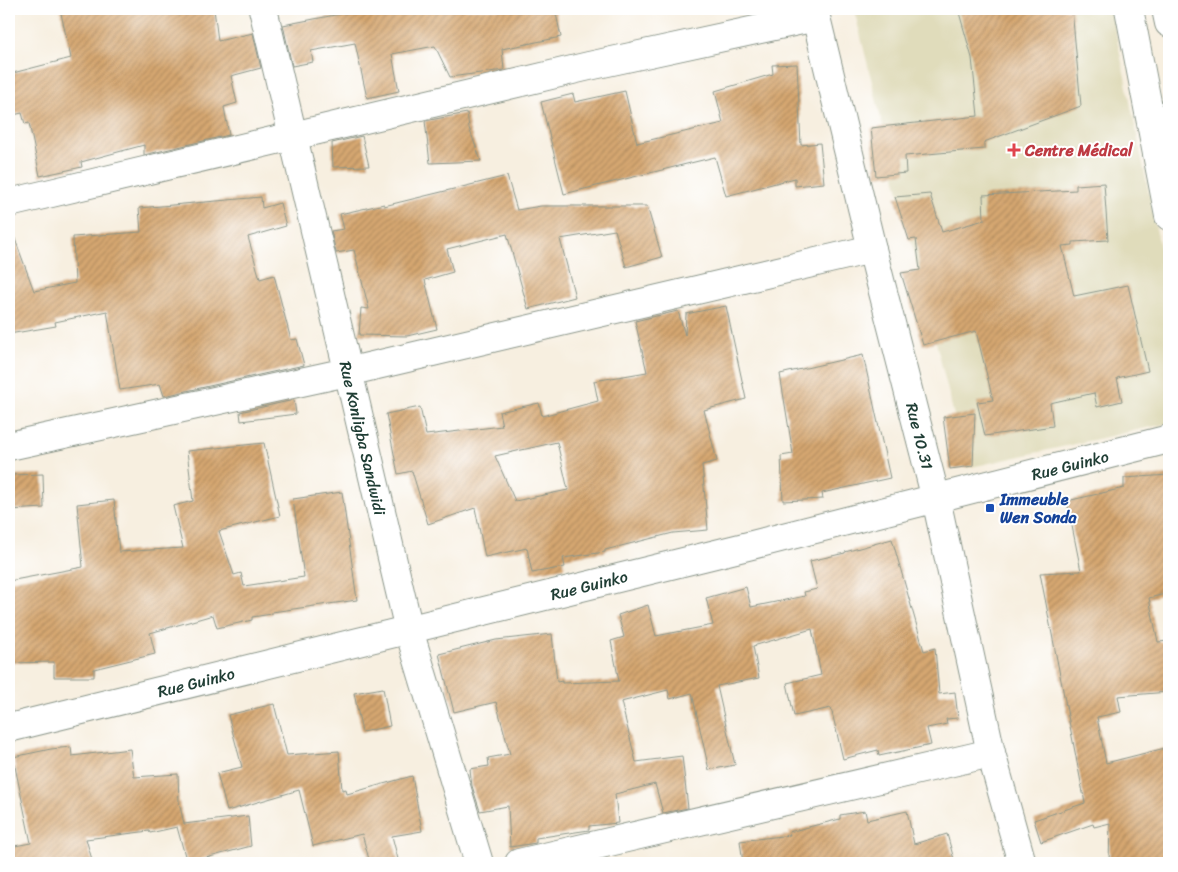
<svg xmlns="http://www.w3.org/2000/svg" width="1178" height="872" font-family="Sriracha,sans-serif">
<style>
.built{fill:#e0dcbb}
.building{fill:url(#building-hatch);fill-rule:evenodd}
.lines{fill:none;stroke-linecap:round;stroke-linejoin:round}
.minor-casing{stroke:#8b968a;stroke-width:30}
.major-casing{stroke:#8b968a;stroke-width:30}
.minor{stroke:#fff;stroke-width:28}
.major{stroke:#fff;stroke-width:28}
.health-dot{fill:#e0444e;stroke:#fff;stroke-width:2}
.transit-dot{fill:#1a4fb4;stroke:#fff;stroke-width:2}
.labels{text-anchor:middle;stroke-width:4;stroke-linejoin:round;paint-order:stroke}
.health-label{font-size:16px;font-weight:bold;fill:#be3a42;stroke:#fff;text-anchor:start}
.street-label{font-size:16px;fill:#1f3d34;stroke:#fff}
.transit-label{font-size:16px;font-weight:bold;fill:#164399;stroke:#fff;text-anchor:start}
</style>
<defs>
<pattern id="building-hatch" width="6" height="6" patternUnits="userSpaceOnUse" patternTransform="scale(1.25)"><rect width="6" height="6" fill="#d6a771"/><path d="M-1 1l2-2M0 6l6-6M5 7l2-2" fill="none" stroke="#ad895e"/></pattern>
</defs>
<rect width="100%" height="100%" fill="#fff"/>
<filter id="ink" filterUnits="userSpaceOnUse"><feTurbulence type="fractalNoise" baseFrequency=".02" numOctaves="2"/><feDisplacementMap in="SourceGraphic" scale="10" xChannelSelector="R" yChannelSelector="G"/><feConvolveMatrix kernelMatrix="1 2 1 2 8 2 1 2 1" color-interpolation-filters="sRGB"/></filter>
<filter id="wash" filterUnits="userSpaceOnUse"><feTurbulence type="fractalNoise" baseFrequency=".0096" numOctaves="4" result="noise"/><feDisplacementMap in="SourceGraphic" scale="20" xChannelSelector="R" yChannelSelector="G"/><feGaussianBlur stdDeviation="1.12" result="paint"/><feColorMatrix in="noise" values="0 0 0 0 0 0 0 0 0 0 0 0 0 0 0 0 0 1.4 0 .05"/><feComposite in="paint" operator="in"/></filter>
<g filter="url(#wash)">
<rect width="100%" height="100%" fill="#f7efe0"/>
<!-- built -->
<polygon class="built" points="854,9 1111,9 1169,291 1169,423 967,468"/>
<g id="blocks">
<!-- building -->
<g class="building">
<polygon points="60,9 214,9 218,41 253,33 261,68 231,76 237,103 224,107 229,135 144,155 144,145 81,162 82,167 40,176 29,123 25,124 22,113 9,116 9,74 71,58"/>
<polygon points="355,9 555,9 561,37 502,49 504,70 450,77 435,46 392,54 399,91 367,98 355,43 311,51 313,62 292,66 283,25 356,11"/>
<polygon points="958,9 1072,9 1081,106 984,142 984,149 905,156 906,173 876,176 871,128 978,116 972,58"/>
<polygon points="797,64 801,145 820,143 824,183 795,186 795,178 726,196 715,157 564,194 541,102 573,94 575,102 625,91 637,143 723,123 715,91 773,74 772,65"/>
<polygon points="467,113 469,128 481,161 430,163 425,121"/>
<polygon points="362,136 369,166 333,167 332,143"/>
<polygon points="507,176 517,210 541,206 647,206 662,257 626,267 615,230 560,239 575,297 528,309 507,234 447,249 453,272 425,280 437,329 407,336 359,335 361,308 369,309 354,250 336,253 331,231 344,229 340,214 384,204 384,206"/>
<polygon points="1104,183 1108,240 1073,242 1073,245 1062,246 1074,296 1128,285 1148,371 1117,378 1122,401 1097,407 1094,393 1050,403 1053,426 985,436 977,402 993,400 976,331 923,345 901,273 920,270 916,239 909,240 895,197 930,194 942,232 984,220 983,195 1076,190 1076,185"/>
<polygon points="261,197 262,208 280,203 286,226 248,237 260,279 274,275 291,340 297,339 304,365 164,396 160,384 120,390 107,311 55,322 56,326 9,334 9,229 11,228 34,291 75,283 73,237 141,232 139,208"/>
<path d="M726,306l20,93 -42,11 13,51 -15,4 6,65 -35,3 -68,17v2l-42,6 2,9 -33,6 -5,-25 -42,9 -10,-49 -47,16 -16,-53 -14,3 -12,-60 34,-7 6,28 76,-9 -3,-14 40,-9 3,13 56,-15 -4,-20 53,-9 -12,-51 43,-10 7,24 1,-21zM557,442l11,48 -53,11 -20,-45z"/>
<polygon points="863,355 890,478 822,493 823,499 783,501 781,456 793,454 780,374"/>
<polygon points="294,400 296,414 241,421 240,412"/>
<polygon points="975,413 973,466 950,469 943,417"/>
<polygon points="264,443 280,516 219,531 234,575 241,573 244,586 304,577 293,499 342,492 357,600 272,612 272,614 252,617 252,620 217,628 213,615 150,633 155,654 94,669 94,677 54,677 54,662 9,663 9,581 83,567 77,504 114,500 119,552 183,548 173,506 193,501 187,451"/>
<polygon points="43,474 44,508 9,510 9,475"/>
<polygon points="1169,475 1169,593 1149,598 1158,642 1169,641 1169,692 1118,696 1121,712 1097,717 1106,763 1169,747 1169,863 1109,863 1110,823 1094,827 1093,824 1041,842 1034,820 1085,803 1040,573 1081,571 1067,501 1124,488 1124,478"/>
<polygon points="892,539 924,651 935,648 939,694 955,692 958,718 946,719 947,724 927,728 931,745 879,756 878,750 843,759 831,708 794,716 787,683 821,675 812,629 753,646 759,678 717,686 735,765 709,770 692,693 670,699 668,690 621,702 636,762 682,756 688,808 663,813 655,784 615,794 618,823 589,826 589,830 536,838 536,843 510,847 508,806 480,811 472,786 470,769 489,766 488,758 510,754 496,702 454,712 439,654 496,640 552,634 557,682 562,681 562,683 619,681 611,641 624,637 618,615 648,605 656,636 713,625 706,598 746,587 751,607 805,596 804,592 817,589 810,561 845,553 845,552"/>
<polygon points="383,688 390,726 362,732 354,693"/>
<polygon points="274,704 287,755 339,751 342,790 346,789 347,794 412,776 422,831 392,836 399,863 370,863 362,834 313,846 299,790 227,811 217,773 242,767 228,715"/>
<polygon points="71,747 72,756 130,749 134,777 178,774 179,802 184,824 248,816 251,846 187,863 177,827 150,833 149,831 86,839 93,863 9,863 9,847 31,843 13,757 51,749"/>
<polygon points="865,811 867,820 907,811 914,844 947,834 955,863 743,863 740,841 790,835 789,832 840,819 840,815"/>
</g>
</g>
</g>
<g filter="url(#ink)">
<use href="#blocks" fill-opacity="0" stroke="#8b968a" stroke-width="1"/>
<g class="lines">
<!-- minor casing -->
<g class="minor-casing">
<g id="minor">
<polyline points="263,9 409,630 479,863"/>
<polyline points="814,9 872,249 936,499 991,753 1022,863"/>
<polyline points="9,203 589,66 816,17"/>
<polyline points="9,446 347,372 872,249"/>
<polyline points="9,728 748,546 1169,439"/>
<polyline points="519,863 991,753"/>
</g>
</g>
<!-- major casing -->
<g class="major-casing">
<g id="major">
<polyline points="1129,9 1169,216"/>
<polyline points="1166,9 1169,23"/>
</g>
</g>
<!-- minor -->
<use href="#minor" class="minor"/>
<!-- major -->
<use href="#major" class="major"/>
</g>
</g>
<!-- markers -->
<path class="health-dot" d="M1011.5 142.5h5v5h5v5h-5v5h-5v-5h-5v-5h5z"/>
<rect class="transit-dot" x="985" y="503" width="10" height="10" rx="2.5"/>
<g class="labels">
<!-- health labels -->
<g class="health-label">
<text x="1025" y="156">Centre Médical</text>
</g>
<!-- street labels -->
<g class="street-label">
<text transform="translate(920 436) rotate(76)" y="6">Rue 10.31</text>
<text transform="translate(363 438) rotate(77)" y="6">Rue Konligba Sandwidi</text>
<text transform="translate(1070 465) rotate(-14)" y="6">Rue Guinko</text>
<text transform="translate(589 585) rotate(-14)" y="6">Rue Guinko</text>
<text transform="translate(196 682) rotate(-14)" y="6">Rue Guinko</text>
</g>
<!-- transit labels -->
<g class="transit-label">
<text x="1000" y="505">Immeuble<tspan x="1000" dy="18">Wen Sonda</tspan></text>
</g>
</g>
<!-- margin -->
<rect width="1178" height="872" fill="none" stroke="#fff" stroke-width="30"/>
</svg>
